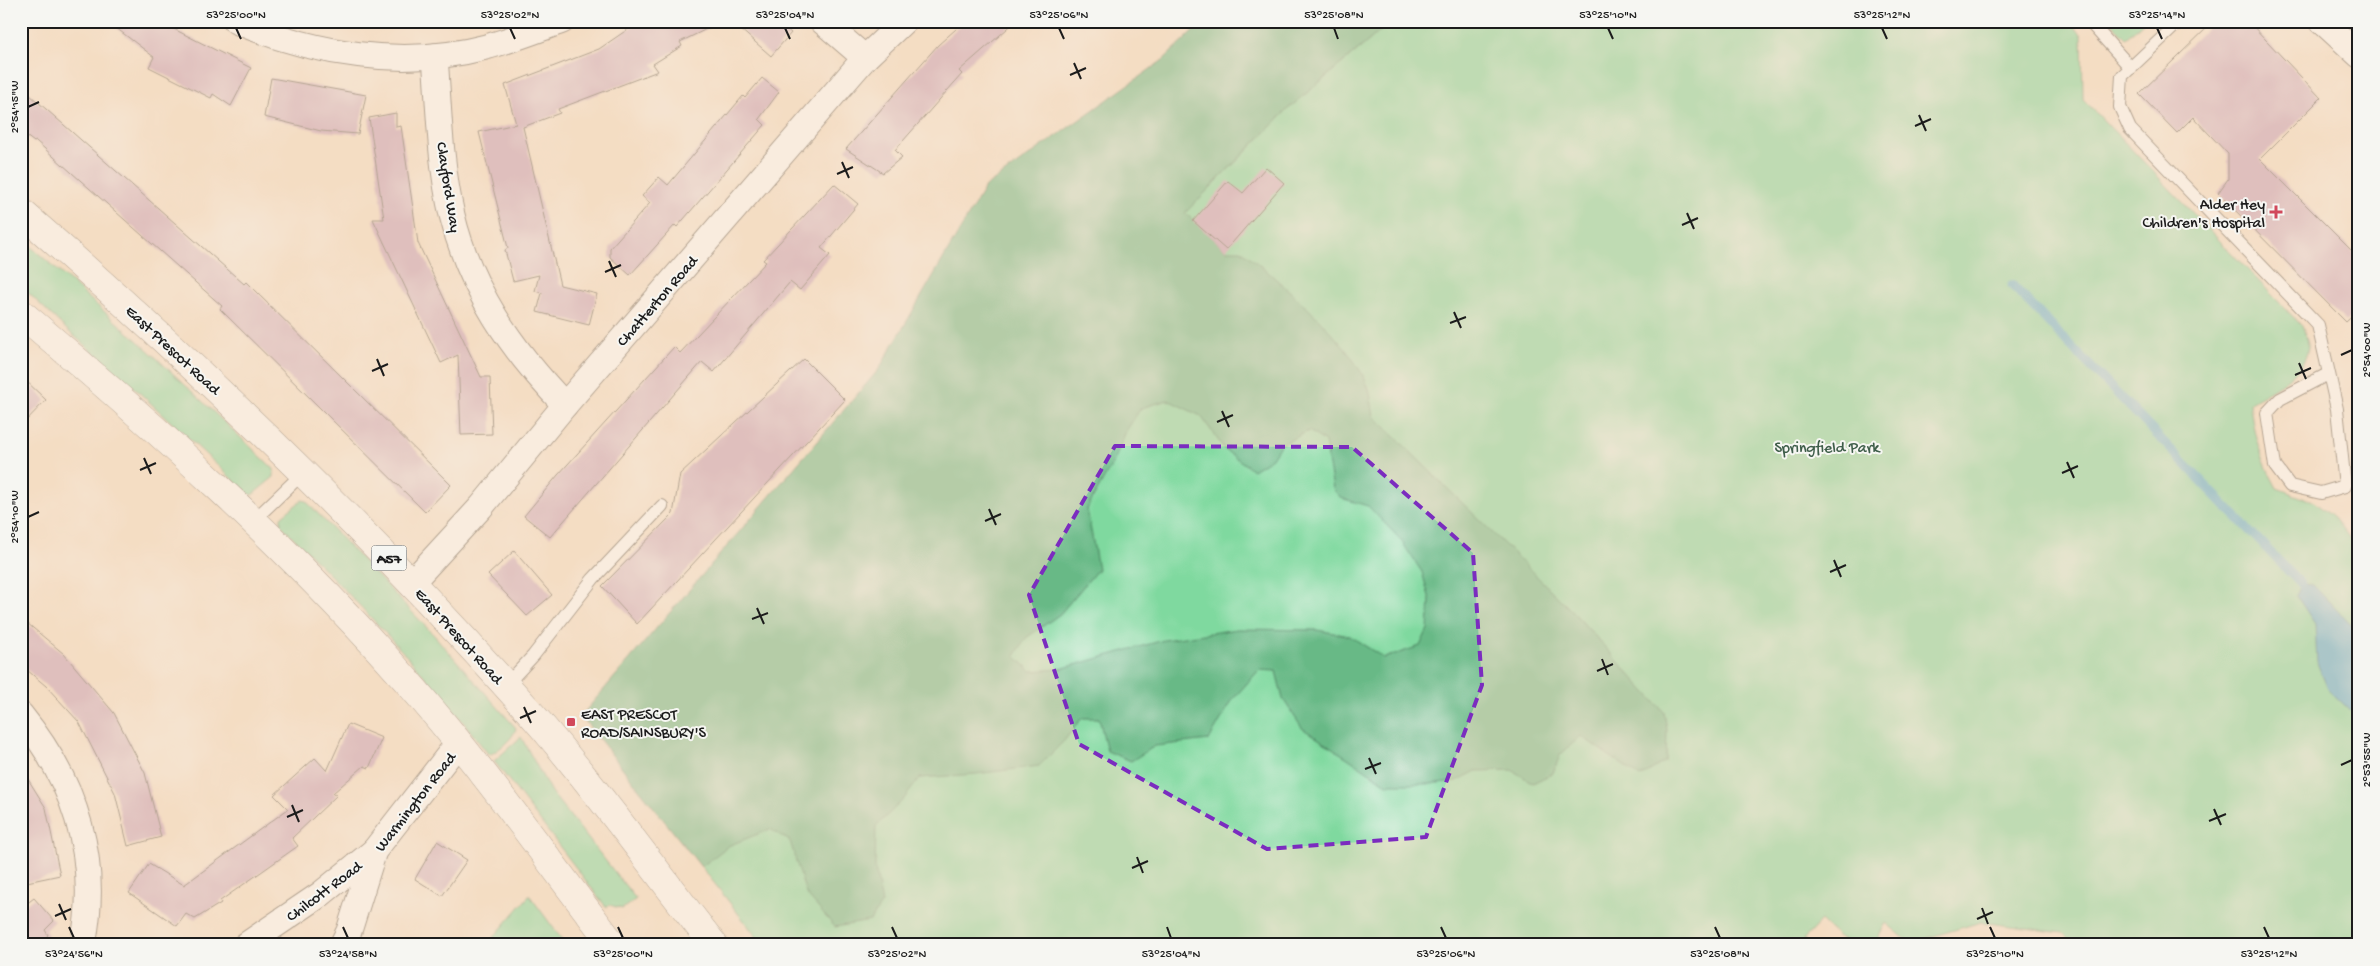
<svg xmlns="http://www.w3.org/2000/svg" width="2380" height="966" font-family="'Gochi Hand',sans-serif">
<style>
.green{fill:#7fd99f;stroke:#4e7a5e}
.forest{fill:#67b986;stroke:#426a51;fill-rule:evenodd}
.water{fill:#52accf;stroke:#376476}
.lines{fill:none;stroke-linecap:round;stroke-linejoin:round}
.stream{stroke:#52accf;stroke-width:9}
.building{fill:#c69cb6}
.lane-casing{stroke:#686056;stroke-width:14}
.street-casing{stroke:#686056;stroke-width:27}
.highway-casing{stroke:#686056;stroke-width:29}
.lane{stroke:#fff;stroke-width:12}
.street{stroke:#fff;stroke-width:25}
.highway{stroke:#fff;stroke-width:28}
.marked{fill:none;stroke:#7b2cbf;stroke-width:4;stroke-dasharray:10 6;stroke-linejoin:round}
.ticks{fill:none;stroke:#1c1c1c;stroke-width:2}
.poi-dot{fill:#d1495b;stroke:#f6f6f2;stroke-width:2}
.labels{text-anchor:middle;stroke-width:4;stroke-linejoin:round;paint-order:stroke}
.shield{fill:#f6f6f2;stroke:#5d5d5c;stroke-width:1}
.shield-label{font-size:15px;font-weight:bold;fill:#1c1c1c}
.street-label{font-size:16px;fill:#1c1c1c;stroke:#f6f6f2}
.poi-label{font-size:16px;fill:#1c1c1c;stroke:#f6f6f2;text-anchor:end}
.park-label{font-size:16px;fill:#3f5e4a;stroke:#f6f6f2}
.neatline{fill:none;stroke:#1c1c1c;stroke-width:2}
.ticks-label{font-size:12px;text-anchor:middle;fill:#1c1c1c}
</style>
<rect width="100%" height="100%" fill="#f6f6f2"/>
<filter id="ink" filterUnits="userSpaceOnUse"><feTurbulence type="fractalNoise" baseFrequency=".02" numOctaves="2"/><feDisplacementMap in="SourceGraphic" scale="10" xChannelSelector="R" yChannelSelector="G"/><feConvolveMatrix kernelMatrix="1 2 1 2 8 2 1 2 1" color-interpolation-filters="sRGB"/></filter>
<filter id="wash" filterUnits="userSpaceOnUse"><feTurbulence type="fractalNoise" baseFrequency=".0096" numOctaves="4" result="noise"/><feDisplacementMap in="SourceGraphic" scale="20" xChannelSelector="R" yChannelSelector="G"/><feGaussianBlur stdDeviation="1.12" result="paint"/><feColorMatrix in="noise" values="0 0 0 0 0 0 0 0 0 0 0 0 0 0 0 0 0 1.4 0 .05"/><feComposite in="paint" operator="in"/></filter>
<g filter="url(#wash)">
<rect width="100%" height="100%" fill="#f4ddc3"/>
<!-- green -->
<g class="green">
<path d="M1392,21h677l13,14 1,64 219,227c2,6 7,16 6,22 -4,28 -37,41 -58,54 3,34 11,56 27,86l37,14 20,16 25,32v395h-284l-12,-12 -82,-11 -71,21 -24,-20 -10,18c-29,7 -35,-1 -55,-20l-17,18 5,6h-1046l-89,-113 17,-34 494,-585 103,-104z"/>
<polygon points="2109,21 2144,21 2126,38"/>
<polygon points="21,238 148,350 274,469 274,477 252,495 247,493 130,384 66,329 21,286"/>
<path d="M302,500l4,1 127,133 83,94c-2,10 -18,23 -27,27 -62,-82 -135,-156 -208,-230v-8z"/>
<polygon points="521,737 551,792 636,899 622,909 610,905 606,907 494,761"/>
<polygon points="530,896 566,945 487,945 529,896"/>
</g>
<!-- forest -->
<path class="forest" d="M1204,21h188l-104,88 -103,104 41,37h15c39,31 108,90 127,136 3,9 4,20 6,30l201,198 89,98 3,18 -1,31 -26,16 -59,-41 -21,19 -7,18 -20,10 -21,-13 -36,1 -19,10 -30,3h-40l-85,-56 -19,-29 -7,-28 -17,-1 -26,29 -24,41 -54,6 -24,15 -24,-10 -8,-33h-17l-18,23 -25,25 -63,8 -56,4 -17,22 -27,26 -1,42 7,35 -12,18 -35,6 -29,-33 -16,-53 -20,-12 -42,17 -27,21 -120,-151 298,-347 106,-182 178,-127zM1168,400l33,16 24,34 28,20 19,-12 8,-13 29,-14 16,11 8,47 8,9 27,8 32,33 22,33 8,28 -2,29 -8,17 -36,12 -34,-22 -33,-6 -80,-1 -73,11 -104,29 -29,2 -16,-15 11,-18 34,-24 38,-45 -11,-60 28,-50 11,-28 15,-23z"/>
<!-- water -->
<polygon class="water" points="2301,584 2313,585 2359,633 2359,719 2328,689 2317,663 2315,624 2296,595"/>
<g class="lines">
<!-- stream -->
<polyline class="stream" points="2012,285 2301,584"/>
</g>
<g id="blocks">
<!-- building -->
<g class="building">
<polygon points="107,21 158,21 251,68 231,106 213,94 211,98 149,67 154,57"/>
<polygon points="640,21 723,21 680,42 682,46 653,64 658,71 558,109 560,113 523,127 560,285 597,294 589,325 537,312 542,293 535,291 539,275 513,281 505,250 508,248 479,132 516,124 505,85 599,49"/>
<polygon points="731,21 777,21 791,33 771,56"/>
<polygon points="965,21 1016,21 959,71 962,74 895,150 902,157 883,173 846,149 938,45"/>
<polygon points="2214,21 2248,21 2321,98 2260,159 2356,255 2355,277 2359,277 2359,310 2346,322 2218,193 2228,179 2228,154 2193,117 2177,133 2139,94"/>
<polygon points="271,78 366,95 358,134 321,131 264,117"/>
<polygon points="762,78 779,92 759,119 765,125 677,227 675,225 630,275 610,257 610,248 650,203 642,196 659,177 668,185 743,96 745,98"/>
<polygon points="21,87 244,284 246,282 451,485 425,512 220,309 222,306 36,141 34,142 21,132"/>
<polygon points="396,113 396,127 401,126 418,243 481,377 490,377 492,434 461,435 458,355 441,363 373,219 384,219 369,118"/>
<polygon points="1266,167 1284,183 1226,250 1193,221 1228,181 1243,193"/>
<polygon points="834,184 858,204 821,248 830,255 800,290 790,282 714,372 702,362 550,537 524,516 558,475 674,347 680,353 766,262 763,260"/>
<polygon points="804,359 845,400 637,624 602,586 673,514 680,474"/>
<polygon points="21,376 46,400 21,426"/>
<polygon points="514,551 552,595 527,616 488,575"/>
<polygon points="21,618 64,654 114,713 145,773 161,837 128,846 115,793 79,722 46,686 21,665"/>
<polygon points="348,724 382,738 369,768 364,766 333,793 337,795 292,838 298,846 220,901 221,903 195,919 186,914 177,926 129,893 149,864 184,885 288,809 274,795 315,758 327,771"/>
<polygon points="21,768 46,808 60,875 27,882 21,856"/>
<polygon points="437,841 467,860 442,896 415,879"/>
<polygon points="34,898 54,921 45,930 48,935 38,945 21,945 21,908"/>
</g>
</g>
</g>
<g filter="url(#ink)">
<use href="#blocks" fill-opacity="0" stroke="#686056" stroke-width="1"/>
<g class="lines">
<!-- lane casing -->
<g class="lane-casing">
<g id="lane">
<polyline points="2089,21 2131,68"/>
<polyline points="2180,21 2122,76 2120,107 2130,129 2318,325 2337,409 2345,486 2321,493 2290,486 2275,466 2267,413 2280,399 2328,374"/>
<polyline points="253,521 304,472"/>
<polyline points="506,685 533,656 593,579 662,506"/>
</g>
</g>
<!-- street casing -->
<g class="street-casing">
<g id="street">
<path d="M236,21c77,33 167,48 250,26 26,-7 51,-17 76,-26"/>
<polyline points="822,21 865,58"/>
<polyline points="2322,21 2359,55"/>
<path d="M435,56c4,53 5,108 17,159 18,75 60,135 113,190"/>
<polyline points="412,582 481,507 565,405 865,58 904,21"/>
<path d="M21,715c55,68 79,144 62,230"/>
<polyline points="246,945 321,894 374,851"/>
<polyline points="342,945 349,931 374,851 459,742"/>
</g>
</g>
<!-- highway casing -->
<g class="highway-casing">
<g id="highway">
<path d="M21,212c182,158 355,325 514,506 63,72 119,152 179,227"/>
<path d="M21,313c135,114 268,234 385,367 74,84 139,176 207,265"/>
</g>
</g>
<!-- lane -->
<use href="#lane" class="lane"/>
<!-- street -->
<use href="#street" class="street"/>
<!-- highway -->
<use href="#highway" class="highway"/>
</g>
</g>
<!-- marked area -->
<path d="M0 0H2380V966H0ZM1115,446l237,1 121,106 9,132 -56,152 -159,12 -188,-105 -50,-149z" fill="#f4ddc3" fill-opacity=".55" fill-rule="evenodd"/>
<path class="marked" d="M1115,446l237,1 121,106 9,132 -56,152 -159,12 -188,-105 -50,-149z"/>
<!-- ticks -->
<path class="ticks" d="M236,28l5,11M510,28l5,11M785,28l5,11M1059,28l5,11M1334,28l4,11M1608,28l5,11M1882,28l5,11M2157,28l5,11M1074,63l7,16M1070,75l16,-7M28,107l11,-5M1919,115l7,16M1915,126l16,-7M842,162l7,16M837,174l16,-7M1687,213l7,16M1682,225l16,-7M609,261l7,16M605,272l16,-7M1454,312l7,16M1450,323l16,-6M2341,355l11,-5M377,359l7,17M2299,363l7,16M372,371l16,-7M2295,375l16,-7M1222,411l7,16M1217,422l16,-7M144,458l7,16M2067,462l7,16M140,470l16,-7M2062,473l16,-7M989,509l7,16M28,517l11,-5M985,521l16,-7M1834,560l7,17M1830,572l16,-7M757,608l7,16M752,619l16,-6M1602,659l6,16M1597,671l16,-7M524,707l7,16M520,718l16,-7M1369,758l7,16M2341,765l11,-5M1365,769l16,-6M292,805l7,17M2214,809l7,16M287,817l16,-7M2209,821l17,-7M1137,857l6,16M1132,868l16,-7M59,904l7,16M1982,908l6,16M55,916l16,-7M1977,919l16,-7M69,927l5,11M343,927l5,11M618,927l5,11M892,927l5,11M1167,927l4,11M1441,927l5,11M1715,927l5,11M1990,927l5,11M2264,927l5,11"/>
<!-- markers -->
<g class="poi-dot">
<path d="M2273.5 204.5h5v5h5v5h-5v5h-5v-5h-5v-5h5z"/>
<rect x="566" y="717" width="10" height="10" rx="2.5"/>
</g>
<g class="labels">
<!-- shield labels -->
<rect class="shield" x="371.5" y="545.5" width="35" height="25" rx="4"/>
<g class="shield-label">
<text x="389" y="563">A57</text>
</g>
<!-- street labels -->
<g class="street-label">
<text transform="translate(450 187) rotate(81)" y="6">Clayford Way</text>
<text transform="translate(656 300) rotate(-49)" y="6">Chatterton Road</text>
<text transform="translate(174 349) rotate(43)" y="6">East Prescot Road</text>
<text transform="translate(460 635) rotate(48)" y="6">East Prescot Road</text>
<text transform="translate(414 801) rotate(-52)" y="6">Warmington Road</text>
<text transform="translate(323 890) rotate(-37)" y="6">Chilcott Road</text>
</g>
<!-- poi labels -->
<g class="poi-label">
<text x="2265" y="209">Alder Hey<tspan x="2265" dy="18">Children's Hospital</tspan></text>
<text x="581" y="719" text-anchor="start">EAST PRESCOT<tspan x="581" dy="18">ROAD/SAINSBURY'S</tspan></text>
</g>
<!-- park labels -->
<g class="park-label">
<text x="1827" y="452">Springfield Park</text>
</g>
</g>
<!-- margin -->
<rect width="2380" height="966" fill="none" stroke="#f6f6f2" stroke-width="55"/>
<rect x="28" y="28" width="2324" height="910" class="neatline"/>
<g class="ticks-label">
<text x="236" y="18">53°25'00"N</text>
<text x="510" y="18">53°25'02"N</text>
<text x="785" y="18">53°25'04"N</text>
<text x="1059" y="18">53°25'06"N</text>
<text x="1334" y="18">53°25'08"N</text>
<text x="1608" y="18">53°25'10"N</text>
<text x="1882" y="18">53°25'12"N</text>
<text x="2157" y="18">53°25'14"N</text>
<text transform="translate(14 107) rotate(-90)" y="4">2°54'15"W</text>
<text transform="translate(2366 350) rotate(-90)" y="4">2°54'00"W</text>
<text transform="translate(14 517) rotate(-90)" y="4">2°54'10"W</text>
<text transform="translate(2366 760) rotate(-90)" y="4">2°53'55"W</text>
<text x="74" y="957">53°24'56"N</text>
<text x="348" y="957">53°24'58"N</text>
<text x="623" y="957">53°25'00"N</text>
<text x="897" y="957">53°25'02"N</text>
<text x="1171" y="957">53°25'04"N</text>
<text x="1446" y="957">53°25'06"N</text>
<text x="1720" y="957">53°25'08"N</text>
<text x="1995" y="957">53°25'10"N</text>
<text x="2269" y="957">53°25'12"N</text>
</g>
</svg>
